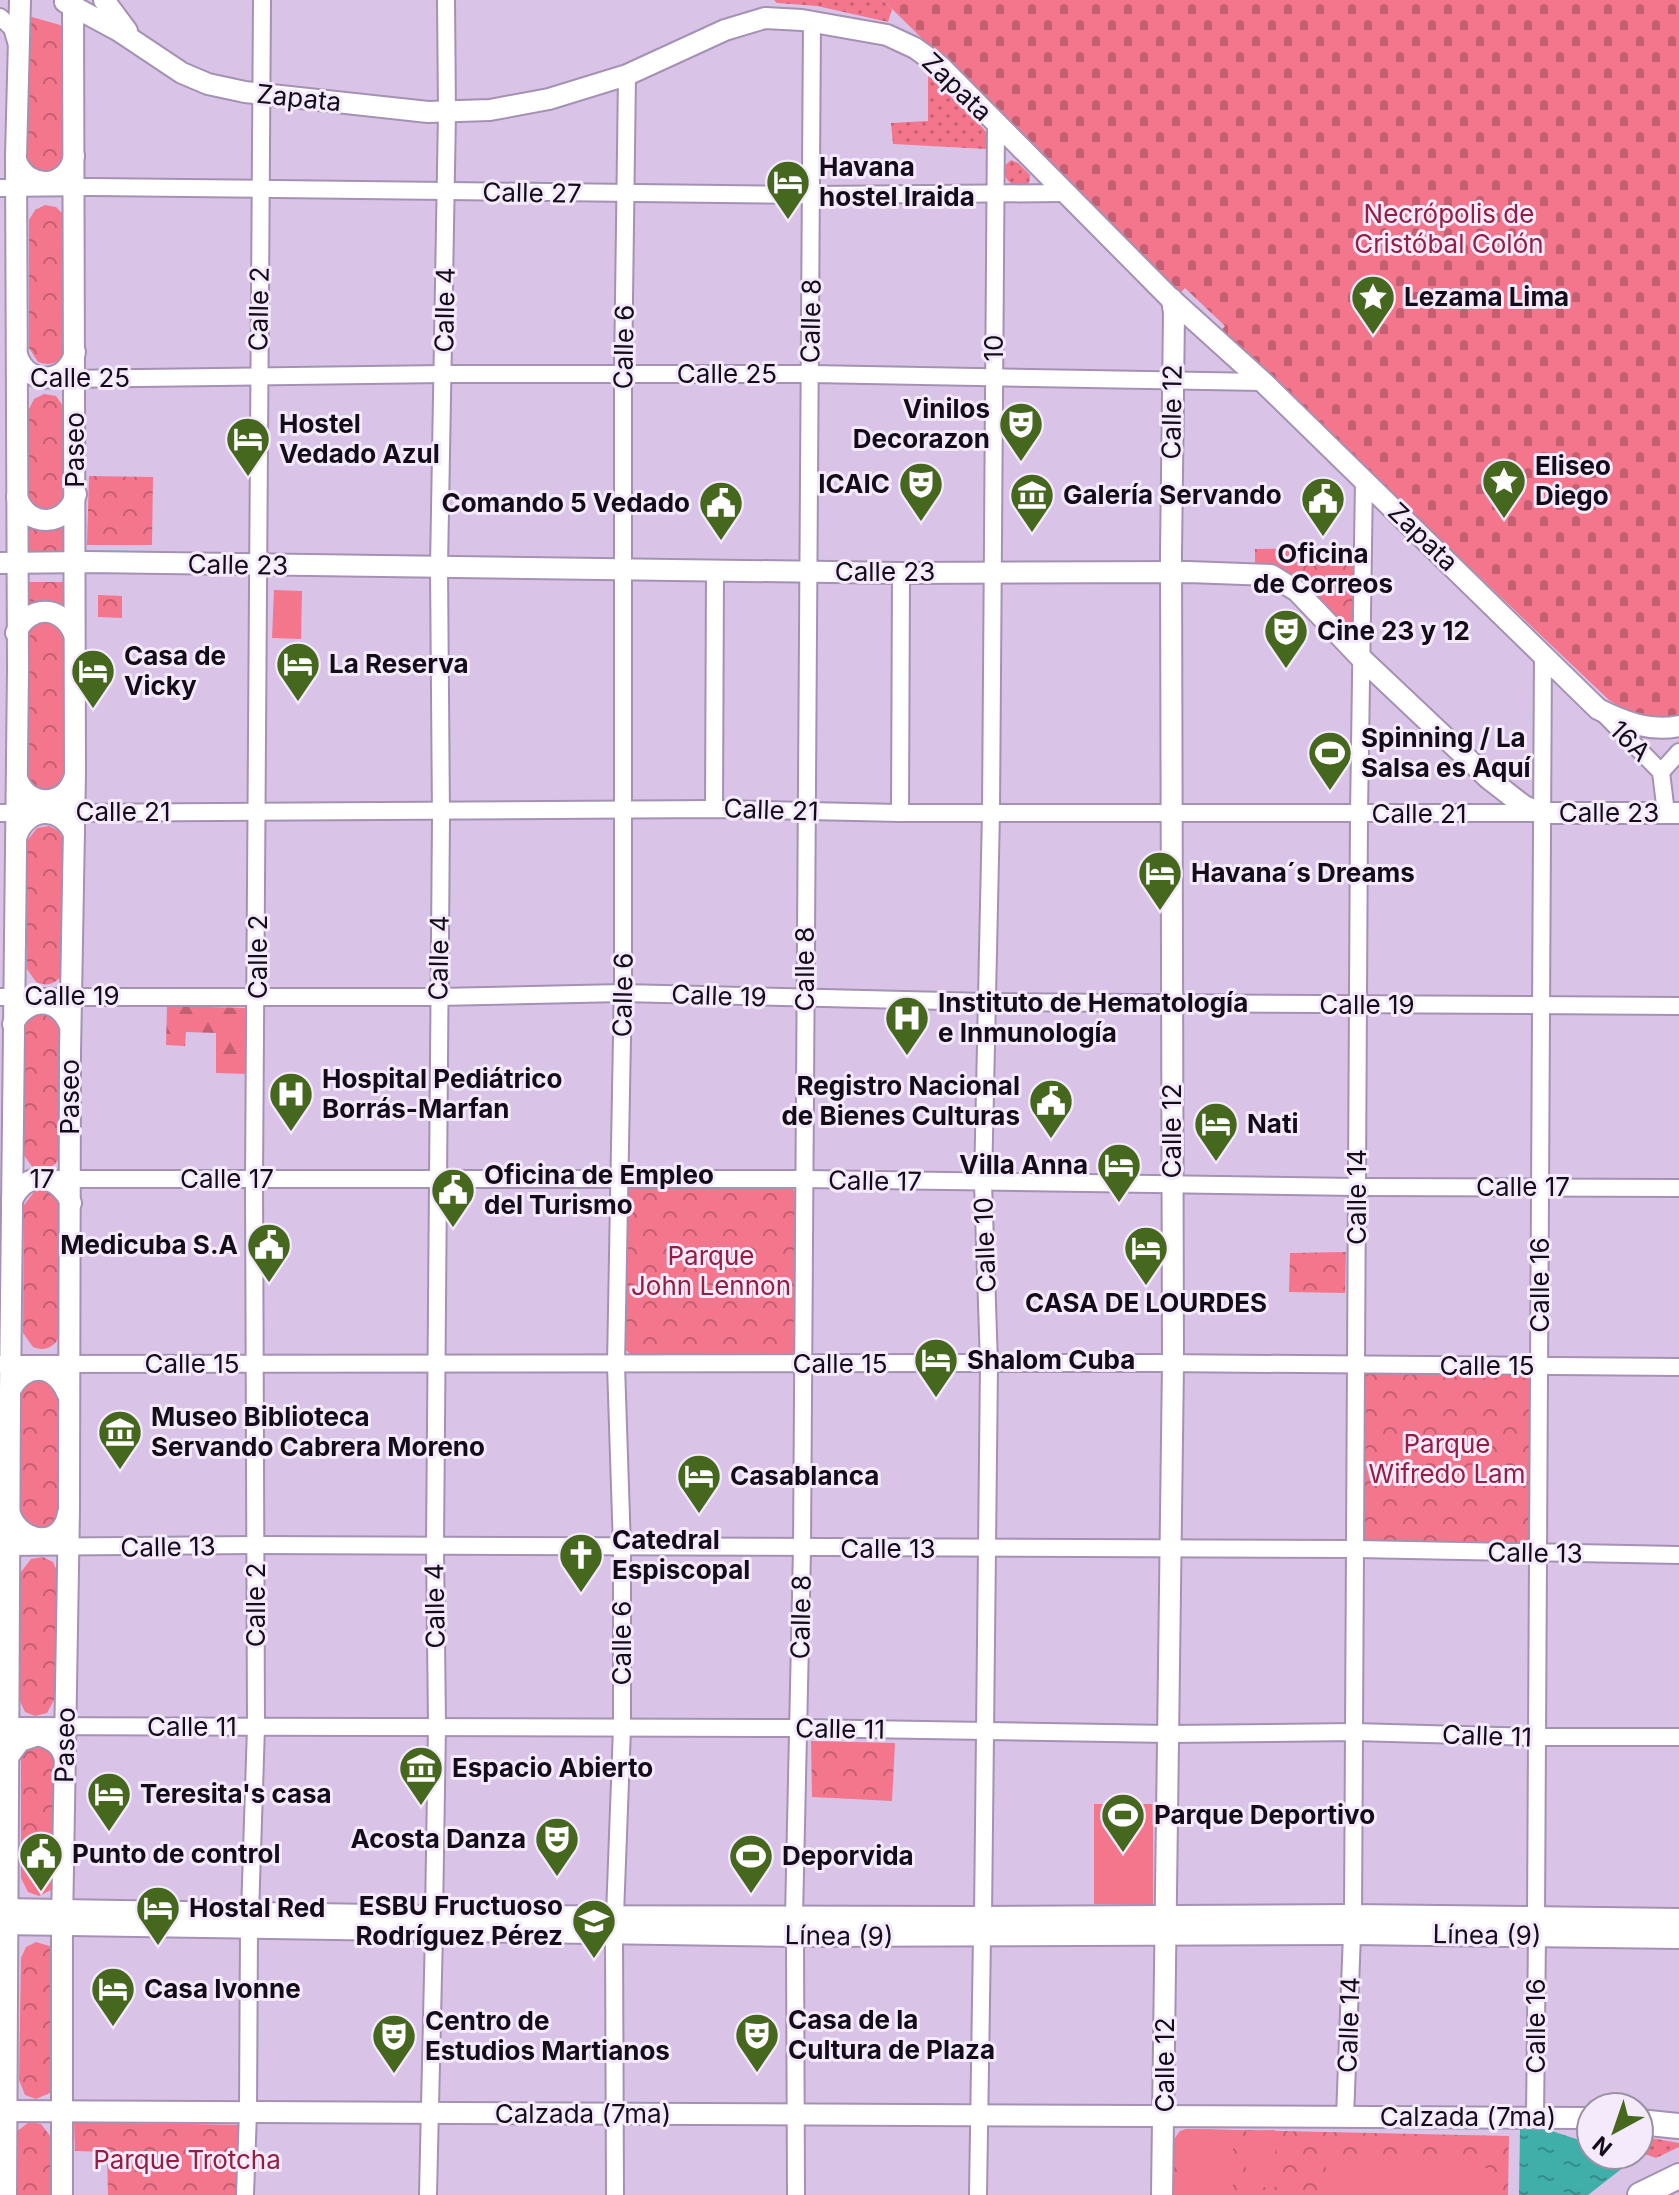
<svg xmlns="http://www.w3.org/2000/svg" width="1679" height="2195" font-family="Inter,sans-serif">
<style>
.grass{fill:url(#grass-dots)}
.forest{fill:url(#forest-firs)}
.cemetery{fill:url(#cemetery-stones)}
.park{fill:url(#park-crowns)}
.garden{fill:#f4768c}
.water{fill:url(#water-ripples)}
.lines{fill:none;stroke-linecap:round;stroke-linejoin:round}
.minor-casing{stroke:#a491b3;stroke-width:20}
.major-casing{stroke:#a491b3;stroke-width:24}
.highway-casing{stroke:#a491b3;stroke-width:28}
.minor{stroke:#fff;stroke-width:16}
.major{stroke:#fff;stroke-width:20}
.highway{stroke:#fff;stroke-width:24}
.labels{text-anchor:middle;stroke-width:6;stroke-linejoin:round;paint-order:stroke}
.street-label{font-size:26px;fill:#140d19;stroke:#f4eafc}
.poi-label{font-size:26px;font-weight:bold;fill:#140d19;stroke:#f4eafc;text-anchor:start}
.park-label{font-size:26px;fill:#961d3f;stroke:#f4eafc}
</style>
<defs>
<pattern id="grass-dots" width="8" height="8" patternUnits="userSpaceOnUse" patternTransform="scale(2)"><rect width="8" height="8" fill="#f4768c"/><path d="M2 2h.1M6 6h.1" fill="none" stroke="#c45f72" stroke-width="1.8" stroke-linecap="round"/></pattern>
<pattern id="forest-firs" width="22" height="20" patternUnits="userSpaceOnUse" patternTransform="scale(2)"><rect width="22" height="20" fill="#f4768c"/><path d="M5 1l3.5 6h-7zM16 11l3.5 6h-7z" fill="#c45f72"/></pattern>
<pattern id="cemetery-stones" width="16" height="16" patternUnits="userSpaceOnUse" patternTransform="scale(2)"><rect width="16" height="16" fill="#f4768c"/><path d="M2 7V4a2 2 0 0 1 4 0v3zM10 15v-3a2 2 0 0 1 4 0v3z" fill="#c45f72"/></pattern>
<pattern id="park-crowns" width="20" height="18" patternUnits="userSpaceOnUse" patternTransform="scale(2)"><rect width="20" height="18" fill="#f4768c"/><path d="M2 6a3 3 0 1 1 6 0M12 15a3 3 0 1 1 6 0" fill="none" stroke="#c45f72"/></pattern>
<pattern id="water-ripples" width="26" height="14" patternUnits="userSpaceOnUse" patternTransform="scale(2)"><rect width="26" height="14" fill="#40afaa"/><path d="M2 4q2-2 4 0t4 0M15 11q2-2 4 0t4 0" fill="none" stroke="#348d8a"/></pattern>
</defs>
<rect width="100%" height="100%" fill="#d9c4e8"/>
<!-- grass -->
<g class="grass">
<polygon points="774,0 883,0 892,9 888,22 817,6 777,3"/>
<polygon points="928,75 981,126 987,133 986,149 893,144 891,123 928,121"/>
<path d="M1011,160l7,3 12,12 -1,9c-14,8 -25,-3 -26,-17z"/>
<polygon points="1639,2136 1679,2143 1679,2147 1656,2158 1639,2152"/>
</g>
<!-- forest -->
<polygon class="forest" points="167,1006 249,1008 248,1074 216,1073 216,1033 186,1032 185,1046 166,1045"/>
<!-- cemetery -->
<path class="cemetery" d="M883,0h796v717c-27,3 -47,-2 -70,-17l-388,-369 4,-5 -40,-38 -5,5 -4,-4z"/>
<!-- park -->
<g class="park">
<polygon points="32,17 60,25 63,29 64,163 42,178 28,162 28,20"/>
<path d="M45,205l11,2 8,8 2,134c-5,13 -15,18 -28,13l-9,-14v-128l6,-10z"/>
<polygon points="44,394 56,396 66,410 66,500 50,515 31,504 29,499 29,409 34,399"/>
<polygon points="89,476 153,477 152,545 87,545"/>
<polygon points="27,523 58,528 71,525 68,552 27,551"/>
<polygon points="1362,548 1361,658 1319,612 1255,573 1255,549"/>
<polygon points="26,582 68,582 67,610 24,609"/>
<polygon points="98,595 122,596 122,618 98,617"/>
<polygon points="48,617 64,633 63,781 47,797 26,781 27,633 29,627"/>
<path d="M49,826l10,5 5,10 -2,134c-7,9 -15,12 -26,7l-9,-13v-128l10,-13z"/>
<path d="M46,1011l15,15v128c-5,13 -15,19 -28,14l-10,-14 1,-128 6,-10z"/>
<polygon points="633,1186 790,1186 801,1197 798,1349 789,1356 633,1357 622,1346 623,1195"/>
<path d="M45,1190l6,2 10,14 -1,128c-4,13 -15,18 -27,13l-10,-14 1,-128 10,-13z"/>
<polygon points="1346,1252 1345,1293 1289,1292 1290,1253"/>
<polygon points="1366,1371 1525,1373 1534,1385 1533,1535 1523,1548 1367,1544 1360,1536 1360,1379"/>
<polygon points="37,1375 58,1390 57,1518 56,1524 41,1534 21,1518 21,1390"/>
<polygon points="43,1557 53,1562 58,1573 55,1698 47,1713 35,1716 25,1712 18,1697 21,1572 31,1559"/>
<polygon points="811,1741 895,1743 892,1801 812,1797"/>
<polygon points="34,1742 57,1754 55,1888 39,1896 28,1892 21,1878 21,1759 22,1753"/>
<polygon points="36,1942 53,1947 52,2092 36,2099 25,2095 19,2080 21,1958 26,1947"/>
<polygon points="29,2122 41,2124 51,2137 51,2195 14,2195 16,2132"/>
<polygon points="74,2122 243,2125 241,2195 108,2195 107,2152 75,2151"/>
<polygon points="1186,2129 1509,2136 1508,2195 1170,2195 1172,2142 1180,2131"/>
</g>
<!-- garden -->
<g class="garden">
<polygon points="274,590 302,591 301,639 272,638"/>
<polygon points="1094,1804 1153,1804 1153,1905 1094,1904"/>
<polygon points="1186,2129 1233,2130 1233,2192 1178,2190 1180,2140"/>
<polygon points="1275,2130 1276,2187 1246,2187 1246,2131"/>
<polygon points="1326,2160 1481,2161 1490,2174 1494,2195 1326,2195"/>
</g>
<!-- water -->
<polygon class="water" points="1520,2129 1549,2130 1591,2144 1591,2155 1620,2155 1633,2160 1588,2195 1519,2195"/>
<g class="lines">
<!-- minor casing -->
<g class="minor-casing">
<g id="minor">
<polyline points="0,17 12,28 17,45"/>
<polyline points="0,188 92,187 813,195 1064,193"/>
<polyline points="62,379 444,374 811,374 1263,382"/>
<polyline points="1605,715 1661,772 1666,813"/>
<polyline points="1661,772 1679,752"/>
<polyline points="714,809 715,570"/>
<polyline points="0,813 28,813"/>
<polyline points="63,813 714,809 900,813 1536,813"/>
<polyline points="900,813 901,573"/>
<polyline points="0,997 438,997 623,993 987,1002 1679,1006"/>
<polyline points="58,1179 804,1179 1357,1187 1679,1188"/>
<polyline points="0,1364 1156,1363 1679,1367"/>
<polyline points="1,1547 255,1545 1356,1549 1679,1555"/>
<polyline points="0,1726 799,1728 1169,1734 1354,1732 1537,1737 1679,1737"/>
<polyline points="250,1914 256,1727 254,1179 262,0"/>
<polyline points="615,1915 622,1728 622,1548 616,1365 623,983 623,374 627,75"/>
<polyline points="1353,1915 1359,814 1364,479"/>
<polyline points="434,1916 437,1726 435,1547 441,817 439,567 447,113 446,0"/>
<polyline points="794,1917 802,1549 812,21"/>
<polyline points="983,1917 989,1364 983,1183 991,812 996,124"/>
<polyline points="1536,1918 1543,653"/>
<polyline points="614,1933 615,2195"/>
<polyline points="795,1936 796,2195"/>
<polyline points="1345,2117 1352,1934"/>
<polyline points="1535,2117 1537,1935"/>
<polyline points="245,2195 248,2112 249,1929"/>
<polyline points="428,2195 434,1931"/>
<polyline points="978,2195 982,1937"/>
</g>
</g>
<!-- major casing -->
<g class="major-casing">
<g id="major">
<polyline points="104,0 127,31"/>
<path d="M65,2l54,29 63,42 26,11 37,8 183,20 62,-2 59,-11 78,-24 98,-45 40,-12 37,2 85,15 28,13 25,18 229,231 94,85 335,327c26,13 52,23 81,17"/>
<path d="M16,160c11,31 52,29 58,-4"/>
<path d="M17,355c10,32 51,29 58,-3"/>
<path d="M17,497c11,33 51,29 59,-3"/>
<polyline points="0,563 88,562 901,573 1188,572 1271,575 1297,591 1361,658 1488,778 1524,806 1542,813 1679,813"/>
<path d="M16,633c13,-29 46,-28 58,1"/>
<path d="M17,778c9,29 48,30 57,0"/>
<path d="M17,835c11,-29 45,-29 57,-1"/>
<path d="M13,1024c14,-28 46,-27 57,2"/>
<path d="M12,1200c15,-31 46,-26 59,3"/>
<path d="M10,1391c14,-29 45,-28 57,2"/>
<path d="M10,1514c11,31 53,34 58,-1"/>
<path d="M8,1757l12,-16 18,-6c15,4 23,10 27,24"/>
<polyline points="0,1909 434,1916 983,1917 1353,1915 1679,1919"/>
<polyline points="0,1924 795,1936 1352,1934 1679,1938"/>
<polyline points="0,2111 1591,2118"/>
<polyline points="6,2195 10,1391 18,669 16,156 20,0"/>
<polyline points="62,2195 62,1926 69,1509 70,1053 75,773 73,0"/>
<polyline points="1162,2195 1173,1363 1171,554 1174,313 1172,299"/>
</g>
</g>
<!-- highway casing -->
<g class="highway-casing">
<g id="highway">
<polyline points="1639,2122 1679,2126"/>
<polyline points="1640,2195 1679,2176"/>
</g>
</g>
<!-- minor -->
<use href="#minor" class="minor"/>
<!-- major -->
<use href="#major" class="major"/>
<!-- highway -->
<use href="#highway" class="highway"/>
</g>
<!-- icons -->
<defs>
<g id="hotel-pin" transform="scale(2.3)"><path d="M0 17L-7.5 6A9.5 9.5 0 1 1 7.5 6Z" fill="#46671e" stroke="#f4eafc"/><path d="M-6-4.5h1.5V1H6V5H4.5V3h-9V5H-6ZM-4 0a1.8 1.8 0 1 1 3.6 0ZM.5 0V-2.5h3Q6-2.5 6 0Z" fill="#fff"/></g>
<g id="sight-pin" transform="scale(2.3)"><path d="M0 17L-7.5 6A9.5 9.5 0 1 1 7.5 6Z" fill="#46671e" stroke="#f4eafc"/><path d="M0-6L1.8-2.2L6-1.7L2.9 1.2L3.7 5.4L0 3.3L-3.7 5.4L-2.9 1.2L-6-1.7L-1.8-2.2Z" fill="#fff"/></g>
<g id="theatre-pin" transform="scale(2.3)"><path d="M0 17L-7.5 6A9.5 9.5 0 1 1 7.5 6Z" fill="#46671e" stroke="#f4eafc"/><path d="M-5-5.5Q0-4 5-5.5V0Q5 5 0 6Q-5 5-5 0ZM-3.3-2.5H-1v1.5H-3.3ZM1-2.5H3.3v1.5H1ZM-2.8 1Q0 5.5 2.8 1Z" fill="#fff"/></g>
<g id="museum-pin" transform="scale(2.3)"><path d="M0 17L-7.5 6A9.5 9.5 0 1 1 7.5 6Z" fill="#46671e" stroke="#f4eafc"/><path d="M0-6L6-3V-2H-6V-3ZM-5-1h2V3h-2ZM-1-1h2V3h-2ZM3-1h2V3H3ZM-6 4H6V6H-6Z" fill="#fff"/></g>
<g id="civic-pin" transform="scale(2.3)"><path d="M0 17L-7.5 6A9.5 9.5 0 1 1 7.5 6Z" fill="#46671e" stroke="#f4eafc"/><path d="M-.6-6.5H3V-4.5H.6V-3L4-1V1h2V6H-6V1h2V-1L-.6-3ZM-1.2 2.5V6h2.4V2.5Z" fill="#fff"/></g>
<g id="stadium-pin" transform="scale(2.3)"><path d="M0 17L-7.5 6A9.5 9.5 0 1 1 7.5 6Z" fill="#46671e" stroke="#f4eafc"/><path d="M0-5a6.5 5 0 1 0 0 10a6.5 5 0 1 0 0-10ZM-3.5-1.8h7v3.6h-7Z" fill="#fff"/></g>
<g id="hospital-pin" transform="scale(2.3)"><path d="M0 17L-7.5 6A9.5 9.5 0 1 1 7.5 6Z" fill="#46671e" stroke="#f4eafc"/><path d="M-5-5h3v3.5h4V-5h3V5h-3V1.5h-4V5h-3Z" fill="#fff"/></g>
<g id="church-pin" transform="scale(2.3)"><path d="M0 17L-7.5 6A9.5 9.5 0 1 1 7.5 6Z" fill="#46671e" stroke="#f4eafc"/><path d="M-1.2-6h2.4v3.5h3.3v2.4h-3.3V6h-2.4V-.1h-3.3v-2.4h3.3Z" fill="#fff"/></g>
<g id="school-pin" transform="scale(2.3)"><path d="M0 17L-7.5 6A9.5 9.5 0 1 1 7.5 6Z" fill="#46671e" stroke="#f4eafc"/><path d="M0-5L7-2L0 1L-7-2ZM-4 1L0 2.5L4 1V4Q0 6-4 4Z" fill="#fff"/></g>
</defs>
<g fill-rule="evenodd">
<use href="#hotel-pin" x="788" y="182"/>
<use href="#sight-pin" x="1373" y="297"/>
<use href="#theatre-pin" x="1021" y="424"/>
<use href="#hotel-pin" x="248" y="439"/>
<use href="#sight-pin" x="1504" y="481"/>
<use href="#theatre-pin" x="921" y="484"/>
<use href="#museum-pin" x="1032" y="495"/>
<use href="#civic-pin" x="1323" y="499"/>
<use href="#civic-pin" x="721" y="503"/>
<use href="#theatre-pin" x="1286" y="631"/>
<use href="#hotel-pin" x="298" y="664"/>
<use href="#hotel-pin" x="93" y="671"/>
<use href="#stadium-pin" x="1330" y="753"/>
<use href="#hotel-pin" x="1160" y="873"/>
<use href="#hospital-pin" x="907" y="1018"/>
<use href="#hospital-pin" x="291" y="1094"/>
<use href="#civic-pin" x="1051" y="1101"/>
<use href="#hotel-pin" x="1216" y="1124"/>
<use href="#hotel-pin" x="1119" y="1165"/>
<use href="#civic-pin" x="453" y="1190"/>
<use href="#civic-pin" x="269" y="1245"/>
<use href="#hotel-pin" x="1146" y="1248"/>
<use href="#hotel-pin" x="936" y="1360"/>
<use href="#museum-pin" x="120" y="1432"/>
<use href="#hotel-pin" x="699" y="1476"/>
<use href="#church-pin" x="581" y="1555"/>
<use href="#museum-pin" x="421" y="1768"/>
<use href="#hotel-pin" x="109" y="1794"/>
<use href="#stadium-pin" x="1123" y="1815"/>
<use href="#theatre-pin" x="557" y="1839"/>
<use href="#civic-pin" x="41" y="1854"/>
<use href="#stadium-pin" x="751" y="1856"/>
<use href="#hotel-pin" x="158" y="1908"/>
<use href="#school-pin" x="594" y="1921"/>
<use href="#hotel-pin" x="113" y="1989"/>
<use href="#theatre-pin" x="757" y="2035"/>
<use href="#theatre-pin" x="394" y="2036"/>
</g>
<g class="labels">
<!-- street labels -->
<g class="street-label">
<text transform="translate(957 87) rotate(44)" y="9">Zapata</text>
<text transform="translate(299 98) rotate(6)" y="9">Zapata</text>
<text transform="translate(532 193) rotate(1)" y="9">Calle 27</text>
<text transform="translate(259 309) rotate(-89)" y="9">Calle 2</text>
<text transform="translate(445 310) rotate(-89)" y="9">Calle 4</text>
<text transform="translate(811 321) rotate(-89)" y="9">Calle 8</text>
<text transform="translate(624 347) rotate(-89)" y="9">Calle 6</text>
<text transform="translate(994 348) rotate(-90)" y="9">10</text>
<text x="727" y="383">Calle 25</text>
<text x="80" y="387">Calle 25</text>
<text transform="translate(1172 412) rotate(-89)" y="9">Calle 12</text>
<text transform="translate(75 450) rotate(-90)" y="9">Paseo</text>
<text transform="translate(1423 537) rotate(44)" y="9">Zapata</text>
<text transform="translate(238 565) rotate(1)" y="9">Calle 23</text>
<text x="885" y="581">Calle 23</text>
<text transform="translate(1630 741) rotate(45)" y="9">16A</text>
<text transform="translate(771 810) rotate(2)" y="9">Calle 21</text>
<text x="123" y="821">Calle 21</text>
<text x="1609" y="822">Calle 23</text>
<text x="1419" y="823">Calle 21</text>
<text transform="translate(258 957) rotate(-90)" y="9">Calle 2</text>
<text transform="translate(439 958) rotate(-89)" y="9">Calle 4</text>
<text transform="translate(805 969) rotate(-90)" y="9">Calle 8</text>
<text transform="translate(623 995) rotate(-89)" y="9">Calle 6</text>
<text x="72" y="1005">Calle 19</text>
<text transform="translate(719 996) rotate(2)" y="9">Calle 19</text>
<text x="1367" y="1014">Calle 19</text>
<text transform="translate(70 1097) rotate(-90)" y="9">Paseo</text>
<text transform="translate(1172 1131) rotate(-90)" y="9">Calle 12</text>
<text transform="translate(42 1179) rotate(1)" y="9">17</text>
<text x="227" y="1188">Calle 17</text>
<text transform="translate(875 1181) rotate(1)" y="9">Calle 17</text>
<text x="1523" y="1196">Calle 17</text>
<text transform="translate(1357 1197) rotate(-90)" y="9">Calle 14</text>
<text transform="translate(985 1245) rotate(-92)" y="9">Calle 10</text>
<text transform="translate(1540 1285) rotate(-90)" y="9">Calle 16</text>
<text x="192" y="1373">Calle 15</text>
<text x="840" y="1373">Calle 15</text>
<text x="1487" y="1375">Calle 15</text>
<text transform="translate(168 1547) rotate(-1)" y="9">Calle 13</text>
<text x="888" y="1558">Calle 13</text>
<text transform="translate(1535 1553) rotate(1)" y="9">Calle 13</text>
<text transform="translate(256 1605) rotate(-90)" y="9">Calle 2</text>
<text transform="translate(435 1606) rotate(-91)" y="9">Calle 4</text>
<text transform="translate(801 1617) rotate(-89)" y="9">Calle 8</text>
<text transform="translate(622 1643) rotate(-90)" y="9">Calle 6</text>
<text x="192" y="1736">Calle 11</text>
<text transform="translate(840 1729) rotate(1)" y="9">Calle 11</text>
<text transform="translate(1487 1736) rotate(2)" y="9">Calle 11</text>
<text transform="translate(65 1745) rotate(-89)" y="9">Paseo</text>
<text transform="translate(1487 1935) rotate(1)" y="9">Línea (9)</text>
<text transform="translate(839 1936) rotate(1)" y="9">Línea (9)</text>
<text transform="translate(1349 2025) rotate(-88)" y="9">Calle 14</text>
<text transform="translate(1536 2026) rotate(-90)" y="9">Calle 16</text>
<text transform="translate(1165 2065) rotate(-90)" y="9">Calle 12</text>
<text x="583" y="2123">Calzada (7ma)</text>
<text x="1468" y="2126">Calzada (7ma)</text>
</g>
<!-- poi labels -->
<g class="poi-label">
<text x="819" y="176">Havana<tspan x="819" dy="30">hostel Iraida</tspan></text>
<text x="1404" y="306">Lezama Lima</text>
<text x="990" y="418" text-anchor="end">Vinilos<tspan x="990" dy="30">Decorazon</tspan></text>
<text x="279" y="433">Hostel<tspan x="279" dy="30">Vedado Azul</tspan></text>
<text x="1535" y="475">Eliseo<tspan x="1535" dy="30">Diego</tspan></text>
<text x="890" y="493" text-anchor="end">ICAIC</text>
<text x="1063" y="504">Galería Servando</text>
<text x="690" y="512" text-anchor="end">Comando 5 Vedado</text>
<text x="1323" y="563" text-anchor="middle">Oficina<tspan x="1323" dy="30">de Correos</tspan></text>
<text x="1317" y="640">Cine 23 y 12</text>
<text x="124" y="665">Casa de<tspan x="124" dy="30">Vicky</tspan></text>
<text x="329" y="673">La Reserva</text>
<text x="1361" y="747">Spinning / La<tspan x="1361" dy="30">Salsa es Aquí</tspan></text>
<text x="1191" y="882">Havana´s Dreams</text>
<text x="938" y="1012">Instituto de Hematología<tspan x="938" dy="30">e Inmunología</tspan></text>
<text x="322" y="1088">Hospital Pediátrico<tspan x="322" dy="30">Borrás-Marfan</tspan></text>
<text x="1020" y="1095" text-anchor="end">Registro Nacional<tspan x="1020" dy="30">de Bienes Culturas</tspan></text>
<text x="1247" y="1133">Nati</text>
<text x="1088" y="1174" text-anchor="end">Villa Anna</text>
<text x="484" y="1184">Oficina de Empleo<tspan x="484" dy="30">del Turismo</tspan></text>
<text x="238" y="1254" text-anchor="end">Medicuba S.A</text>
<text x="1146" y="1312" text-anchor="middle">CASA DE LOURDES</text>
<text x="967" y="1369">Shalom Cuba</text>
<text x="151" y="1426">Museo Biblioteca<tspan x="151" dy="30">Servando Cabrera Moreno</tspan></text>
<text x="730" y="1485">Casablanca</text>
<text x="612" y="1549">Catedral<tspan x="612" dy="30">Espiscopal</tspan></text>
<text x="452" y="1777">Espacio Abierto</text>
<text x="140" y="1803">Teresita's casa</text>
<text x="1154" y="1824">Parque Deportivo</text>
<text x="526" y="1848" text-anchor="end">Acosta Danza</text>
<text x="72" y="1863">Punto de control</text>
<text x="782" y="1865">Deporvida</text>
<text x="563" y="1915" text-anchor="end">ESBU Fructuoso<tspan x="563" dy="30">Rodríguez Pérez</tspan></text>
<text x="189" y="1917">Hostal Red</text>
<text x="144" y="1998">Casa Ivonne</text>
<text x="788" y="2029">Casa de la<tspan x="788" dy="30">Cultura de Plaza</tspan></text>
<text x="425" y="2030">Centro de<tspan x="425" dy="30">Estudios Martianos</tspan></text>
</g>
<!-- park labels -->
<g class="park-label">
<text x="1449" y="223">Necrópolis de<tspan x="1449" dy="30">Cristóbal Colón</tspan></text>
<text x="711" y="1265">Parque<tspan x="711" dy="30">John Lennon</tspan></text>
<text x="1447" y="1453">Parque<tspan x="1447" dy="30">Wifredo Lam</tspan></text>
<text x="187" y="2169">Parque Trotcha</text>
</g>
</g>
<!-- north arrow -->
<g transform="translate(1615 2131) rotate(220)"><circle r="38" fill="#f4eafc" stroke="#9a92a1" stroke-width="2"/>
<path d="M0-6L14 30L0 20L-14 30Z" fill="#46671e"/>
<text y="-12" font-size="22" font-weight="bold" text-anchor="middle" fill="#140d19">N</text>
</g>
</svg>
